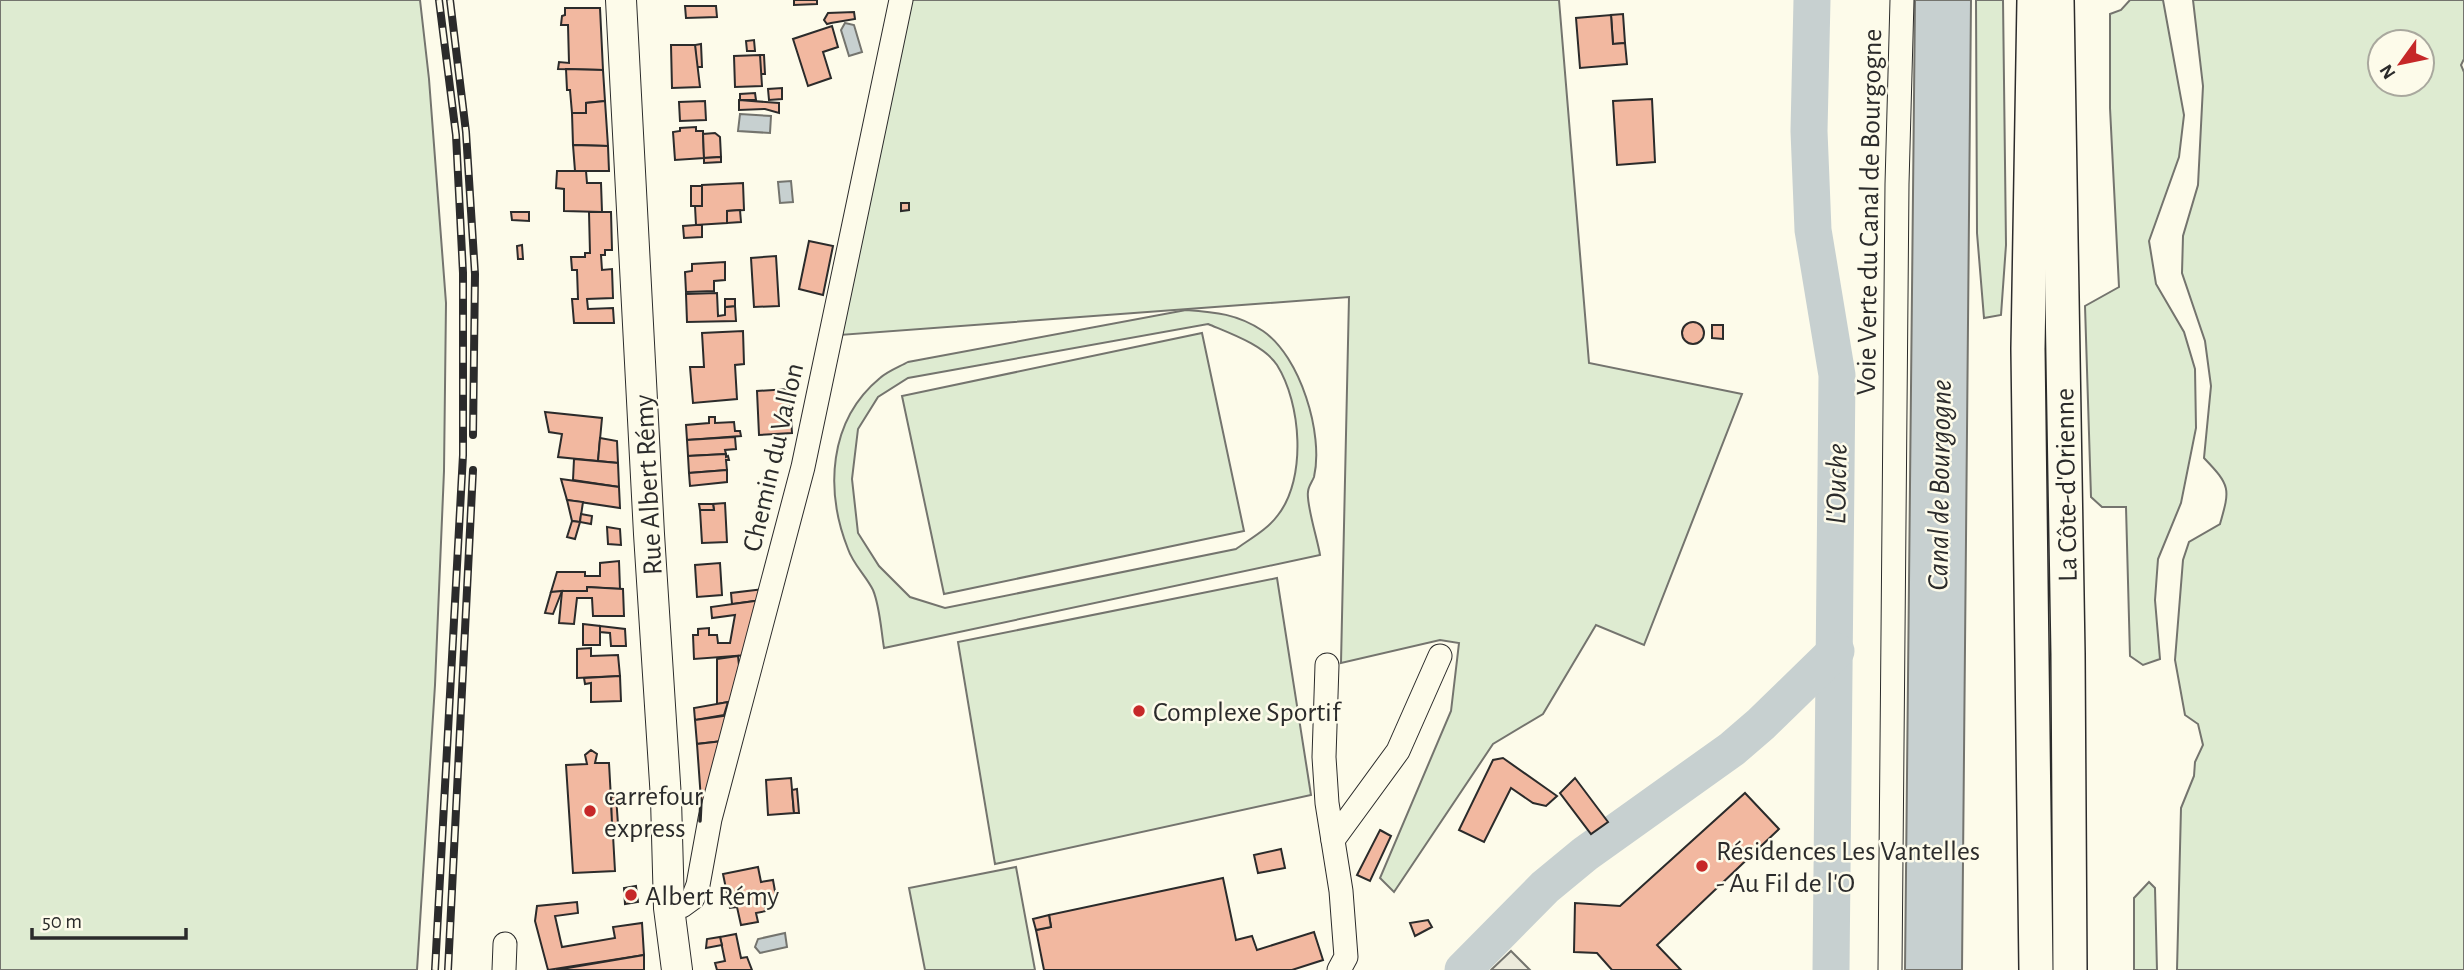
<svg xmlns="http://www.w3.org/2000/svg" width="2464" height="970" font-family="'Alegreya Sans',sans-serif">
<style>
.green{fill:#deebd1;stroke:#74746e;stroke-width:2;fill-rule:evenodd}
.parking{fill:#eceadb;stroke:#74746e;stroke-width:2}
.water{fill:#c7d0d0;stroke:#74746e;stroke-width:2}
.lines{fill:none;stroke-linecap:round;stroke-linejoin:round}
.river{stroke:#c7d0d0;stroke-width:37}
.building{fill:#f2b8a0;stroke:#2b2b2b;stroke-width:2}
.minor-casing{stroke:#2b2b2b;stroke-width:25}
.major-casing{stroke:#2b2b2b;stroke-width:32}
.highway-casing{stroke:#2b2b2b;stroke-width:36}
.minor{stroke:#fdfbea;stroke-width:23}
.major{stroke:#fdfbea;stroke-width:30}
.highway{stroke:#fdfbea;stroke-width:33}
.rail-casing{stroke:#2b2b2b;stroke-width:8}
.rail{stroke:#fdfbea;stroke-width:5;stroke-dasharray:16;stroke-linecap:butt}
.wall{stroke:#2b2b2b;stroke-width:3.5}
.poi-dot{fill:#c62828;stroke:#fdfbea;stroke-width:2.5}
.labels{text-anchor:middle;stroke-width:5;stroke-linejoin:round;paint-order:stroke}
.street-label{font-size:28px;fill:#2b2b2b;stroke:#fdfbea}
.poi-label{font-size:28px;fill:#2b2b2b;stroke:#fdfbea;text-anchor:start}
.water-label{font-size:30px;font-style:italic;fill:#2b2b2b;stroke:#fdfbea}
</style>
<rect width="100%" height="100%" fill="#fdfbea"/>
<!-- green -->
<g class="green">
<polygon points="0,0 420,0 429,79 446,303 444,471 435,685 417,970 0,970"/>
<polygon points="907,0 1559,0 1589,363 1742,394 1644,645 1596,625 1543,714 1493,744 1394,892 1380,878 1451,711 1459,643 1440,640 1341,663 1349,297 840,335"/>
<polygon points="1976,0 2003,0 2006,245 2001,315 1984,318 1977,233"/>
<polygon points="2130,0 2163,0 2184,115 2179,157 2149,241 2156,284 2184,332 2195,369 2196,428 2181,503 2158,559 2155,600 2160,659 2143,665 2130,656 2126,507 2102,507 2091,497 2085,306 2119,287 2110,108 2110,14 2121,10"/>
<path d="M2193,0h271v59l-3,6 3,7v898h-287l4,-162 13,-32 1,-14 8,-17 -5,-21 -13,-9 -10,-55 8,-100 6,-18 31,-18c10,-35 11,-38 -16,-66l7,-72 -6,-45 -23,-68 1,-37 15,-51 5,-99zM2380,42h42v42h-42z"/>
<path d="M1186,310c29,2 52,4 77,21 37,25 61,103 51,146 -2,5 -6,10 -6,15 -2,12 10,49 12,63l-436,93c-3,-18 -4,-41 -11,-58 -7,-14 -20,-26 -25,-41 -23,-58 -20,-128 32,-171 8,-7 19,-11 28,-16zM1208,324c21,9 56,21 69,41 24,38 30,113 1,150 -10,14 -28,24 -42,34l-291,59 -35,-11 -31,-31 -21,-33 -6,-54 6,-50 20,-32 30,-19z"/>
<polygon points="1202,333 1244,531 944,594 902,396"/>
<polygon points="1277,578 1311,795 995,864 958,642"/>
<polygon points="1016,867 1035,970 925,970 909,888"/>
<polygon points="2149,882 2155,888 2157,970 2134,970 2134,898"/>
</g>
<!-- parking -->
<polygon class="parking" points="1511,951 1530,970 1491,970"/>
<!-- water -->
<g class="water">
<polygon points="1915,0 1971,0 1962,970 1905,970"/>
<polygon points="845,23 854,25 862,52 849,56 841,30"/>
<polygon points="740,114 771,116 770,133 738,131"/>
<polygon points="791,181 793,202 780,203 778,182"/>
<polygon points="785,933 787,947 760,953 755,947 758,939"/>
</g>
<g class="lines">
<!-- river -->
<g class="river">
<polyline points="1812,0 1809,131 1813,230 1837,375 1831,970"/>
<polyline points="1463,970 1545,887 1585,854 1732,749 1761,724 1836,651"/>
</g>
</g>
<!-- building -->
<g class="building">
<polygon points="794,0 817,0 817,4 794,5"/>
<polygon points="685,6 716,6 717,17 686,18"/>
<polygon points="565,8 600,8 603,70 558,69 559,62 569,63 568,25 561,25 562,16 565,15"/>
<polygon points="854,12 855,19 831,23 827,24 824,20 828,13"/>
<polygon points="1623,14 1625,43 1613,44 1611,15"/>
<polygon points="1611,15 1613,44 1625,43 1627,64 1580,68 1576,18"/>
<polygon points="832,26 838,47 823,52 831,78 808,86 793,39"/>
<polygon points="754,40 755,51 747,51 746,41"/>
<polygon points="701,44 702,67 696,67 695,45"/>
<polygon points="671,45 695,45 700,87 672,88"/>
<polygon points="760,55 764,55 765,74 760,74"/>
<polygon points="760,55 762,86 735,87 734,56"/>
<polygon points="566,69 603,70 605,101 586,103 586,113 572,113 570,90 567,90"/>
<polygon points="782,88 782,99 769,100 768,89"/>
<polygon points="755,93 756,100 740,100 740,94"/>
<polygon points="1652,99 1655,162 1617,165 1613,101"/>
<polygon points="739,100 779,103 779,113 765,109 739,110"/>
<polygon points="605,101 608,146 573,145 572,113 586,113 586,103"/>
<polygon points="705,101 706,120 680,121 679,102"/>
<polygon points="696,127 696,131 703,131 704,158 675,160 673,132 680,131 680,128"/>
<polygon points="715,133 720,137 721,157 704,158 703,134"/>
<polygon points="573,145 608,146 609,171 575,171"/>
<polygon points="721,157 721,162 704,163 704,158"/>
<polygon points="557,171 586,171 587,183 601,183 602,212 564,211 564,189 556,188"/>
<polygon points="743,183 744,210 727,211 727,223 696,225 695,206 702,206 702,185"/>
<rect x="691" y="186" width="11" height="20"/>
<polygon points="901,203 909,203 909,210 901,211"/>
<polygon points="740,210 741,222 727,223 727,211"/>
<polygon points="511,212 529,212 529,221 512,220"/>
<polygon points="589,212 611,212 612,250 605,250 605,255 601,255 602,270 612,269 613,298 587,299 588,309 613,308 614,323 574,323 572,299 578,299 577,270 572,270 571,257 585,257 585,253 590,253"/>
<polygon points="696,225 702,225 702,237 684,238 683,226"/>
<polygon points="809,241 833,246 823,295 799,289"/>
<polygon points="522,245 523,259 518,259 517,246"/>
<polygon points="776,256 779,306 754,307 751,258"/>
<polygon points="725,262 725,280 714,281 714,291 686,292 685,272 692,271 692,264"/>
<polygon points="717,293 718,316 725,315 725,307 735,306 736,321 687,322 686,294"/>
<polygon points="725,299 735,299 735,306 725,307"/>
<circle cx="1693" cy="333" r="11"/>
<polygon points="1712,325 1723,325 1723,339 1712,338"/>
<polygon points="743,331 744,364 735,365 737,399 693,403 690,367 704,367 702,333"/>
<polygon points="789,389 792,433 759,435 757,391"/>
<polygon points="545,412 602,418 598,461 558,457 562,434 549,432"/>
<polygon points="709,417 715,417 715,423 734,422 735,431 740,431 741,436 687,440 686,425 709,423"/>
<polygon points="735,437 736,449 725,450 726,454 688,456 687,440"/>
<polygon points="600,438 617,441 618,463 598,461"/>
<polygon points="726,454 726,457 728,456 729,460 726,460 727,470 689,473 688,456"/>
<polygon points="574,459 618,463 619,487 573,480"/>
<polygon points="727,470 727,482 690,486 689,473"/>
<polygon points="561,479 619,487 620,508 567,500"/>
<polygon points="567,500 583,502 580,522 572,521"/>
<polygon points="725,503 727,542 702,543 700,510 714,510 713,504"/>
<polygon points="699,504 713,504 714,510 700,510"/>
<polygon points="581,514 592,516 591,524 580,522"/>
<polygon points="572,521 580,522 575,539 567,537"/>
<polygon points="607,527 620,529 621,545 608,544"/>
<polygon points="619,561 620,589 587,587 587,591 551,592 557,572 585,572 585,576 600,576 600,563"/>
<polygon points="720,563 722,595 697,597 695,565"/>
<polygon points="587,587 623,589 624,616 593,616 592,598 577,598 574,624 559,623 562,591 587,591"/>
<polygon points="764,589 762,600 732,604 731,593"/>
<polygon points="562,591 553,614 545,613 551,592"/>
<polygon points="762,600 748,655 694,659 693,635 698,635 698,629 709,628 709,635 717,635 718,643 730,643 735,615 712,618 711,607"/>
<polygon points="583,624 600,626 600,645 583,645"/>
<polygon points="600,626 625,629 626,646 611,646 610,633 600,632"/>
<polygon points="591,648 591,656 618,655 620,676 577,678 577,649"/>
<polygon points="738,656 740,675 734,701 717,704 717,659"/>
<polygon points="620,676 621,701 591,702 591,683 585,684 584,678"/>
<polygon points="728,702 724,715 695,720 694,708"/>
<polygon points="730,715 723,741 697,744 695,720"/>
<polygon points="723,741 709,799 701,800 697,744"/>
<polygon points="591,750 597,754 595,763 609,763 615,871 573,873 566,765 587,764 585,755"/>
<polygon points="1503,758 1557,796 1546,806 1533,803 1511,788 1484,842 1459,830 1493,760"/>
<polygon points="791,778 794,813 768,815 766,780"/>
<polygon points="1575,778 1608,822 1591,834 1560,793"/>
<polygon points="797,789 799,813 794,813 792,790"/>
<polygon points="1745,793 1779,829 1657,945 1681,970 1612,970 1597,953 1574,952 1575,903 1620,906"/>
<polygon points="616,796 618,824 612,824 611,797"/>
<polygon points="1380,830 1391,836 1370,881 1357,875"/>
<polygon points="1281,849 1285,868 1258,873 1254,855"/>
<polygon points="758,867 761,882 773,880 776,897 764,899 766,911 756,913 758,922 741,925 737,907 730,908 723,874"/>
<polygon points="1223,878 1236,940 1252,936 1257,950 1314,932 1323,960 1292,970 1044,970 1036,930 1051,927 1049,915"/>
<polygon points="636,886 638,902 625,904 624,888"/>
<polygon points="577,902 578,913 555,916 562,947 615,938 613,927 642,923 644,955 548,970 535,921 537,906"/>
<polygon points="1049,915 1051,927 1036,930 1033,919"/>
<polygon points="1428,920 1432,927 1415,936 1410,923"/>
<polygon points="736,934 741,958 747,957 752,970 717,970 715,963 725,961 720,937"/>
<polygon points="720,937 722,945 706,948 707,939"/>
<polygon points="644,955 644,970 556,970"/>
</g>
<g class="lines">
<!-- minor casing -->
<g class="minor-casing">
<g id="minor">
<polyline points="1327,665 1324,757 1327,803 1341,891 1346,957 1339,970"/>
<polyline points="1333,840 1398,751 1440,656"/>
<polyline points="669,908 682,906 693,898 698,885 710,819 803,467 901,0"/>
<polyline points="504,970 505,944"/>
<polyline points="1890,970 1897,184 1902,0"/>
</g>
</g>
<!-- major casing -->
<g class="major-casing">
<polyline id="major" points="621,0 649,534 666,799 669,908 677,970"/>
</g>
<!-- highway casing -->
<g class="highway-casing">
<g id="highway">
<polyline points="2034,0 2028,349 2036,970"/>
<polyline points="2057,0 2068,654 2070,970"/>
</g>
</g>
<!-- minor -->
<use href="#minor" class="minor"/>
<!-- major -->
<use href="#major" class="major"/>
<!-- highway -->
<use href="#highway" class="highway"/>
<!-- rail casing -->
<g class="rail-casing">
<g id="rail">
<polyline points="450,0 466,132 475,274 473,435"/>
<polyline points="435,970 463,455 463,273 456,135 439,0"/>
<polyline points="448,970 473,470"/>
</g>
</g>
<!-- rail -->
<use href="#rail" class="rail"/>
<!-- wall -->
<polyline class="wall" points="700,821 701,800"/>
</g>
<!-- markers -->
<g class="poi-dot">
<circle cx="1139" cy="711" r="7"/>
<circle cx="590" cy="811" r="7"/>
<circle cx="1702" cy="866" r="7"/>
<circle cx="631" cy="895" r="7"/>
</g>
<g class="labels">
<!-- street labels -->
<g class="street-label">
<text transform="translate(1868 212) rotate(-89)" y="10">Voie Verte du Canal de Bourgogne</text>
<text transform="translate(772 457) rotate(-77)" y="10">Chemin du Vallon</text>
<text transform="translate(647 485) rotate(-93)" y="10">Rue Albert Rémy</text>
<text transform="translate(2065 485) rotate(-91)" y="10">La Côte-d'Orienne</text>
</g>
<!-- poi labels -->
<g class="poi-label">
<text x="1153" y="721">Complexe Sportif</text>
<text x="604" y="805">carrefour<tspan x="604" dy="32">express</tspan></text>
<text x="1716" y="860">Résidences Les Vantelles<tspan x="1716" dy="32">- Au Fil de l'O</tspan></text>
<text x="645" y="905">Albert Rémy</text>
</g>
<!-- water labels -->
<g class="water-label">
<text transform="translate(1836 484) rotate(-89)" y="10">L'Ouche</text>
<text transform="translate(1939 485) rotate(-89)" y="10">Canal de Bourgogne</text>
</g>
</g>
<!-- north arrow -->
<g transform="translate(2401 63) rotate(237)"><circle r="33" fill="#fdfbea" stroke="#a9a89e" stroke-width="2"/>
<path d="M0-5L12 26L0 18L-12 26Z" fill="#c62828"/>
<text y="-10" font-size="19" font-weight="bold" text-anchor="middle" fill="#2b2b2b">N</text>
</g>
<!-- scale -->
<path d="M32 928v10h154v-10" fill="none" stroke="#2b2b2b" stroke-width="3.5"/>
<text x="42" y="928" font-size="21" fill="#2b2b2b" stroke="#fdfbea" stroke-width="5" paint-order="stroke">50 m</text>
</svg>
